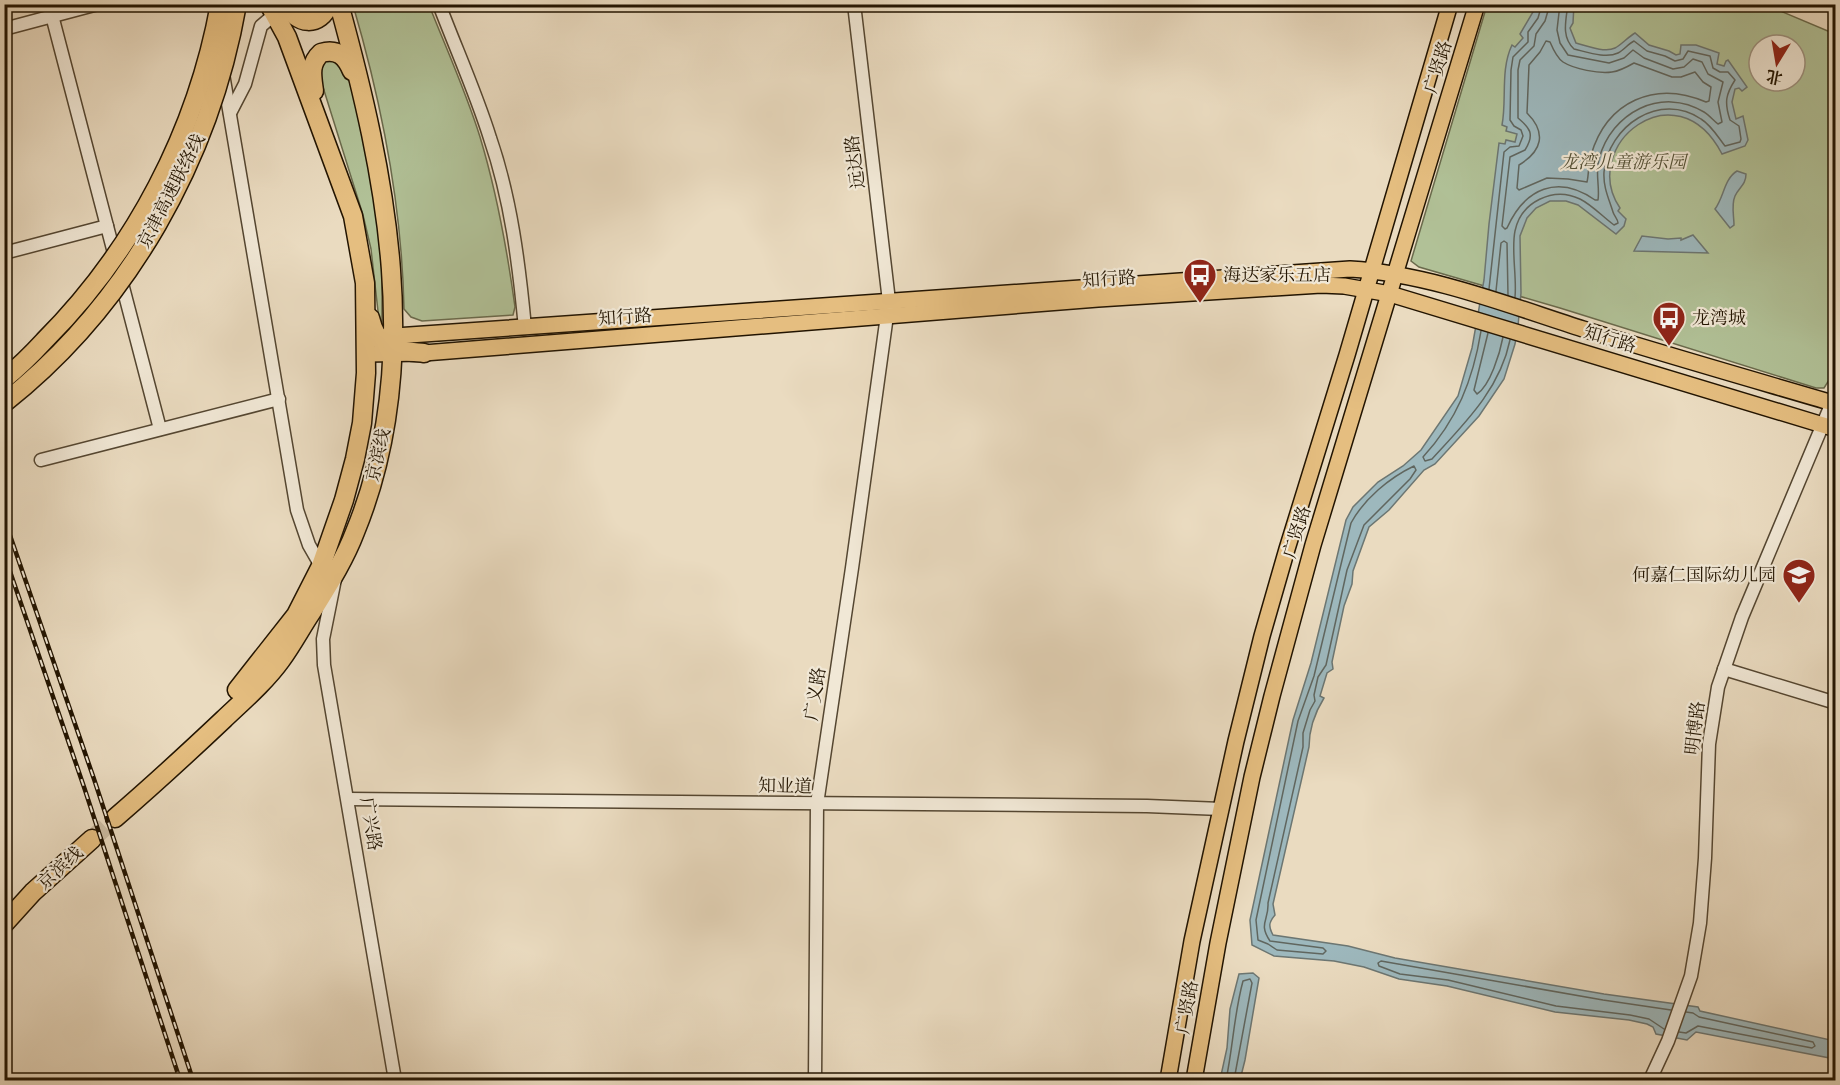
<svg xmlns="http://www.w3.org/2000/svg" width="1840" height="1085" font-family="Alegreya,'Noto Serif SC',serif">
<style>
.green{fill:#b1c197;stroke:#6a6a4c;stroke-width:1.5;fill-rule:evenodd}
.water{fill:#9db8bd;stroke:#6c7672;stroke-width:1.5}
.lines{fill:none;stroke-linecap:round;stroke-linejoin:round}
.shore{stroke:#60665f;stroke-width:1.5}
.highway-tunnel{stroke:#ccbda3;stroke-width:18;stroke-dasharray:18 9;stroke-linecap:butt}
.minor-casing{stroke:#544631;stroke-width:15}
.major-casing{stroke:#221401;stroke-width:18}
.highway-casing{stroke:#221401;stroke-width:21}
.minor{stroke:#f1e8d6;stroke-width:12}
.major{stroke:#e5be80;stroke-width:15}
.highway{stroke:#e5be80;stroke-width:18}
.rail-casing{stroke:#221401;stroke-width:4.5}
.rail{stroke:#f1e8d6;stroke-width:2;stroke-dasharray:7;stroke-linecap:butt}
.highway-bridge-casing{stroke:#221401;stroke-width:21;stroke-linecap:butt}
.highway-bridge{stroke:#e5be80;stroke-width:18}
.labels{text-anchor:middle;stroke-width:4.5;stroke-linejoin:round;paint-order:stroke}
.street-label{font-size:18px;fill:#221401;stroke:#f1e8d6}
.park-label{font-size:18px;font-style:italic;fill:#545136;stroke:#f1e8d6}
.poi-label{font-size:18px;fill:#221401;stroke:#f1e8d6;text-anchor:start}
</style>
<rect width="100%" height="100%" fill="#eadbc0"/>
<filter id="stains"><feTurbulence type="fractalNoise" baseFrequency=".00333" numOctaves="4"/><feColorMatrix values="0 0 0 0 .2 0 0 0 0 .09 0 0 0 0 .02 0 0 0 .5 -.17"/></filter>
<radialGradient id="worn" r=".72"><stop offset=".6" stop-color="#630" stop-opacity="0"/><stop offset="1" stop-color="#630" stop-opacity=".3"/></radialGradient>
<!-- green -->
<g class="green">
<path d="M353,5h76c17,43 37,87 51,132 17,56 27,112 35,170l-2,8 -91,6 -11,-4 -7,-8c-2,-104 -22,-205 -51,-304z"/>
<path d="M1487,5h279l69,29 1,328 -5,15 -7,11h-8l-256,-80 -141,-41 -8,-6zM1759,45h36v36h-36z"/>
<polygon points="329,57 346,69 366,141 382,252 382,323 379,320 371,249 363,215 317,68"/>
</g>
<!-- water -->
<g class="water">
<path d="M1574,4l-1,19 -3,5 6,15c11,3 29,10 39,5 6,-3 13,-11 20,-15l14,12 20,6 7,4 4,-1 1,-9h15l23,8 -2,11 7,2 2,-5 2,-1 19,27 -5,4 -3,-3 -4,1 -3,13 4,17 7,-3 5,24 -3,6 -23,8c-46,-88 -144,-8 -102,54l-2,3 8,8 -2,7 -8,8 -38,-29 -12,-4h-16l-14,7 -9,10 -7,18 1,57 -3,33 -3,18 -11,35 -25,37 -44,48 -11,6 -35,40 -20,17 -16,44 -1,13 -8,22 -12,56 1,7 -6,4 -7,23 4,2c-10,16 -15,31 -15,49l-36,157 2,11c-6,7 -7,11 -2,20l75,11 47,12 209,36 94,13 2,4 135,30v18l-139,-27 -9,8 -31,-6 -3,-7 -6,-3 -18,-4 -74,-8 -108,-26 -48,-7 -35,-12 -30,-6 -60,-5 -22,-11 -2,-25 43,-200 18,-57 35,-143 7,-13 25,-25 25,-16 18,-16 37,-54 14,-48 12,-68 5,-56 10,-81 6,1 1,-4 9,2 2,-8 -11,-3 1,-4 -5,-2c5,-25 -2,-55 10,-80l3,2 8,-9 -3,-4 17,-29z"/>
<path d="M1737,171l9,3c0,11 -7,13 -11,22 -4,9 -1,20 -1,29l-4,3 -15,-19c9,-12 9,-30 22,-38z"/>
<polygon points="1693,235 1708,253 1634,251 1642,236 1668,239 1681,238 1681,240"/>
<polygon points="1253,973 1259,978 1245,1060 1240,1080 1220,1080 1227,1048 1230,1009 1239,974"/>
</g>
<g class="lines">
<!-- shore -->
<g class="shore">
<path d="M1550,4l-5,17 -9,13 -2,12 -14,14 -2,10v48c12,10 17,16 7,32l-15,7 -8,69 3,3 2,-1c18,-40 51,-54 88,-28h3c2,-13 -3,-27 1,-41 12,-46 62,-73 105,-47 5,3 9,8 14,12l4,-2 -4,-20 5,-20 -15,-8 -6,-12 -9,-3 -9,8 -11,2 -29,-11 -11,-8 -9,8 -15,5 -41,-8 -8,-12 -3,-13 3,-26"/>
<path d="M1546,41l4,1c3,7 7,16 13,20 11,7 36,12 49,10 8,-1 15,-5 22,-9l38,14h9l14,-5 8,10 8,5 -2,14 -3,1c-51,-22 -99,-1 -115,53 -3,9 -2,19 -4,27l-19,-3 -21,-1 -28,12 -2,-2 2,-23c23,-14 28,-32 8,-52l2,-48 11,-13z"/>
<polyline points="1489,289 1504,152 1510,147 1519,146 1523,136 1521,130 1514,126 1510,120 1511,70 1513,57 1528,42 1528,32 1538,18 1542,4"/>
<polyline points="1496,291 1501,243 1504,241 1507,243 1508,295"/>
<path d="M1515,297c2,-20 -4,-47 0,-66 6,-29 38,-45 65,-32 12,6 23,18 34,26l4,-2c0,-4 -4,-7 -5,-11 -4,-13 -10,-25 -9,-40 4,-46 56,-81 97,-53 10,6 17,18 24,27l15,-4 1,-3 -2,-13 -9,-6c-6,-18 -4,-26 5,-40l-7,-8h-8l-7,-4 -3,-12 -22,-5 -5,8 -8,2 -10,-5 -18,-5 -13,-10c-6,3 -10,9 -16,12 -12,6 -31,-1 -44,-4 -13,-12 -8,-29 -6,-45"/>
<path d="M1481,331c-8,49 -24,89 -58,126l2,4 7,-2c33,-36 68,-70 78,-119"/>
<path d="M1488,333l-14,57 3,4c13,-8 23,-41 26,-57"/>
<path d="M1414,466l2,4 -6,9 -46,46 -17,45 -21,95 -8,12 -4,18 1,6 -5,9 -7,23v14l-35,156c1,18 -10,20 2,38l53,7 3,3 -3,3 -46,-4 -9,-6 -10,-4 -2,-20 42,-199 16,-45 37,-153c13,-24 38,-45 63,-57z"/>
<polyline points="1664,1029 1649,1019 1630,1015 1556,1006 1448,980 1400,974 1379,966 1378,963 1381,961 1603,1000 1671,1010"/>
<polyline points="1679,1032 1686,1033 1698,1026 1812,1048 1815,1046 1813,1042 1699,1017 1693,1013 1686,1012"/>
<path d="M1226,1080c7,-33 8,-66 17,-99l7,-2 2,4 -18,97"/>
</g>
<!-- highway-tunnel -->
<polyline class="highway-tunnel" points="92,839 115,818"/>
<!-- minor casing -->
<g class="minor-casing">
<g id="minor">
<polyline points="49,4 160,429"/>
<path d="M439,4c17,45 37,89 51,134 21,61 29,126 35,190"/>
<polyline points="4,29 98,4"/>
<polyline points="223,74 297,510 309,545 321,566"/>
<polyline points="230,113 245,84 261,26 274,15"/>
<polyline points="4,253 107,226"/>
<polyline points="41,460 279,399"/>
<polyline points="335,579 323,639 324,665 395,1080"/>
<polyline points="1724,669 1836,703"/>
<polyline points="348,799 1147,806 1221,809"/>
<polyline points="815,1080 817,804 852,568 889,301 854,4"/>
<polyline points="1650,1080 1668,1041 1691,976 1700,923 1705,858 1709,744 1718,687 1742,617 1836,393"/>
</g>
</g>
<!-- major casing -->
<g class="major-casing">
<g id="major">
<path d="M381,337l969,-68c80,5 158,36 233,60 84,26 168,50 253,75"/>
<polyline points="367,354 424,353 1098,299 1321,285 1344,286 1390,294 1836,429"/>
<polyline points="1168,1080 1192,941 1236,741 1262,636 1287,549 1347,355 1450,4"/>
<polyline points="1194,1080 1218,943 1252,777 1272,696 1313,545 1477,4"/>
</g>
</g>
<!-- highway casing -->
<g class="highway-casing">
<g id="highway">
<path d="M286,4c10,21 34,24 43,0"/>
<path d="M314,91c-2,-15 -5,-27 7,-38 17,-5 25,4 31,18"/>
<path d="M370,318c8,33 25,32 54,35"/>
<polyline points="237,690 296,615 321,566 344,500 355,459 362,423 366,373 365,283 353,216 287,37 269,4"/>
<path d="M115,818c37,-32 73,-65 109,-99 19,-18 42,-38 57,-59 11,-15 20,-32 30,-47 16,-26 33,-52 44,-81 70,-170 31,-357 -16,-528"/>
<polyline points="4,924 33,892 92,839"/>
</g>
</g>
<!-- minor -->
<use href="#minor" class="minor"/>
<!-- major -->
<use href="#major" class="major"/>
<!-- highway -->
<use href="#highway" class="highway"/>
<!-- rail casing -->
<g class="rail-casing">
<g id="rail">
<polyline points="4,518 94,779 193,1080"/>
<polyline points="4,554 84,787 180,1080"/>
</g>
</g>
<!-- rail -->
<use href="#rail" class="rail"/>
<!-- highway-bridge casing -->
<g class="highway-bridge-casing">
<g id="highway-bridge">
<path d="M4,379c15,-12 28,-25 40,-38 91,-91 153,-210 176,-337"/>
<path d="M4,403c124,-98 206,-244 233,-399"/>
</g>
</g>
<!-- highway-bridge -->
<use href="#highway-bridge" class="highway-bridge"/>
</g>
<!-- icons -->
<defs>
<g id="bus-pin" transform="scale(1.725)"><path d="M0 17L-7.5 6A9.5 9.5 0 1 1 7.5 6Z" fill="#8f2418" stroke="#f1e8d6"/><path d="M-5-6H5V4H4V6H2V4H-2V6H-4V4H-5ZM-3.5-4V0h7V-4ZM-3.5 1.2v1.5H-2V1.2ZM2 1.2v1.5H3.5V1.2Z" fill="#fff"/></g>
<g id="school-pin" transform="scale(1.725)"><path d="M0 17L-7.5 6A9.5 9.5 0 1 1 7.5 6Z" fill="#8f2418" stroke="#f1e8d6"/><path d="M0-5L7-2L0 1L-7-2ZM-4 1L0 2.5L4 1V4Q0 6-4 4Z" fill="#fff"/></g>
</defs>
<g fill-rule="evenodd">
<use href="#bus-pin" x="1200" y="275"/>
<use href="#bus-pin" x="1669" y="318"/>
<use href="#school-pin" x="1799" y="575"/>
</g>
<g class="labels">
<!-- street labels -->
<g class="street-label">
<text transform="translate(1438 67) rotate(-73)" y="6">广贤路</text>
<text transform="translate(855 162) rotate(-97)" y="6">远达路</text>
<text transform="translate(171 191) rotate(-63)" y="6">京津高速联络线</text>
<text transform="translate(1109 279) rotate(-4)" y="6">知行路</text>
<text transform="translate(625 317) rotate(-4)" y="6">知行路</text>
<text transform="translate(1610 339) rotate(17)" y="6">知行路</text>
<text transform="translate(378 455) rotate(-77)" y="6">京滨线</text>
<text transform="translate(1297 532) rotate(-73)" y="6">广贤路</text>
<text transform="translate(815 694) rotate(-81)" y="6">广义路</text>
<text transform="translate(1695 728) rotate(-83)" y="6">明博路</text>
<text transform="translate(785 786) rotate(1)" y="6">知业道</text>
<text transform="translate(371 824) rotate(81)" y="6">广兴路</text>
<text transform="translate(60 868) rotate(-43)" y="6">京滨线</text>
<text transform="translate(1187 1007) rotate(-80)" y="6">广贤路</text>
</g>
<!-- park labels -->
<g class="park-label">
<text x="1623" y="168">龙湾儿童游乐园</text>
</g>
<!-- poi labels -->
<g class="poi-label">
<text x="1223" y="281">海达家乐五店</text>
<text x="1692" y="324">龙湾城</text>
<text x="1776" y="581" text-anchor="end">何嘉仁国际幼儿园</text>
</g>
</g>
<!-- margin -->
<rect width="1840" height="1085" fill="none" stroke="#eadbc0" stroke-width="24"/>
<rect x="6" y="6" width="1828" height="1073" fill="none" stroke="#221401" stroke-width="3"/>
<rect x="12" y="12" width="1816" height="1061" fill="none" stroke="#221401" stroke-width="1.5"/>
<!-- north arrow -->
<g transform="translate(1777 63) rotate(191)"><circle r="28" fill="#f1e8d6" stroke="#9e9381" stroke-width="1.5"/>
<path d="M0-4.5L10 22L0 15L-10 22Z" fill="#8f2418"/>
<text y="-9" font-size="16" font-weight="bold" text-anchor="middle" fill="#221401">北</text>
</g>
<rect width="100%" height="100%" filter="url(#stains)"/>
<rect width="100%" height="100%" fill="url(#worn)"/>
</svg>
